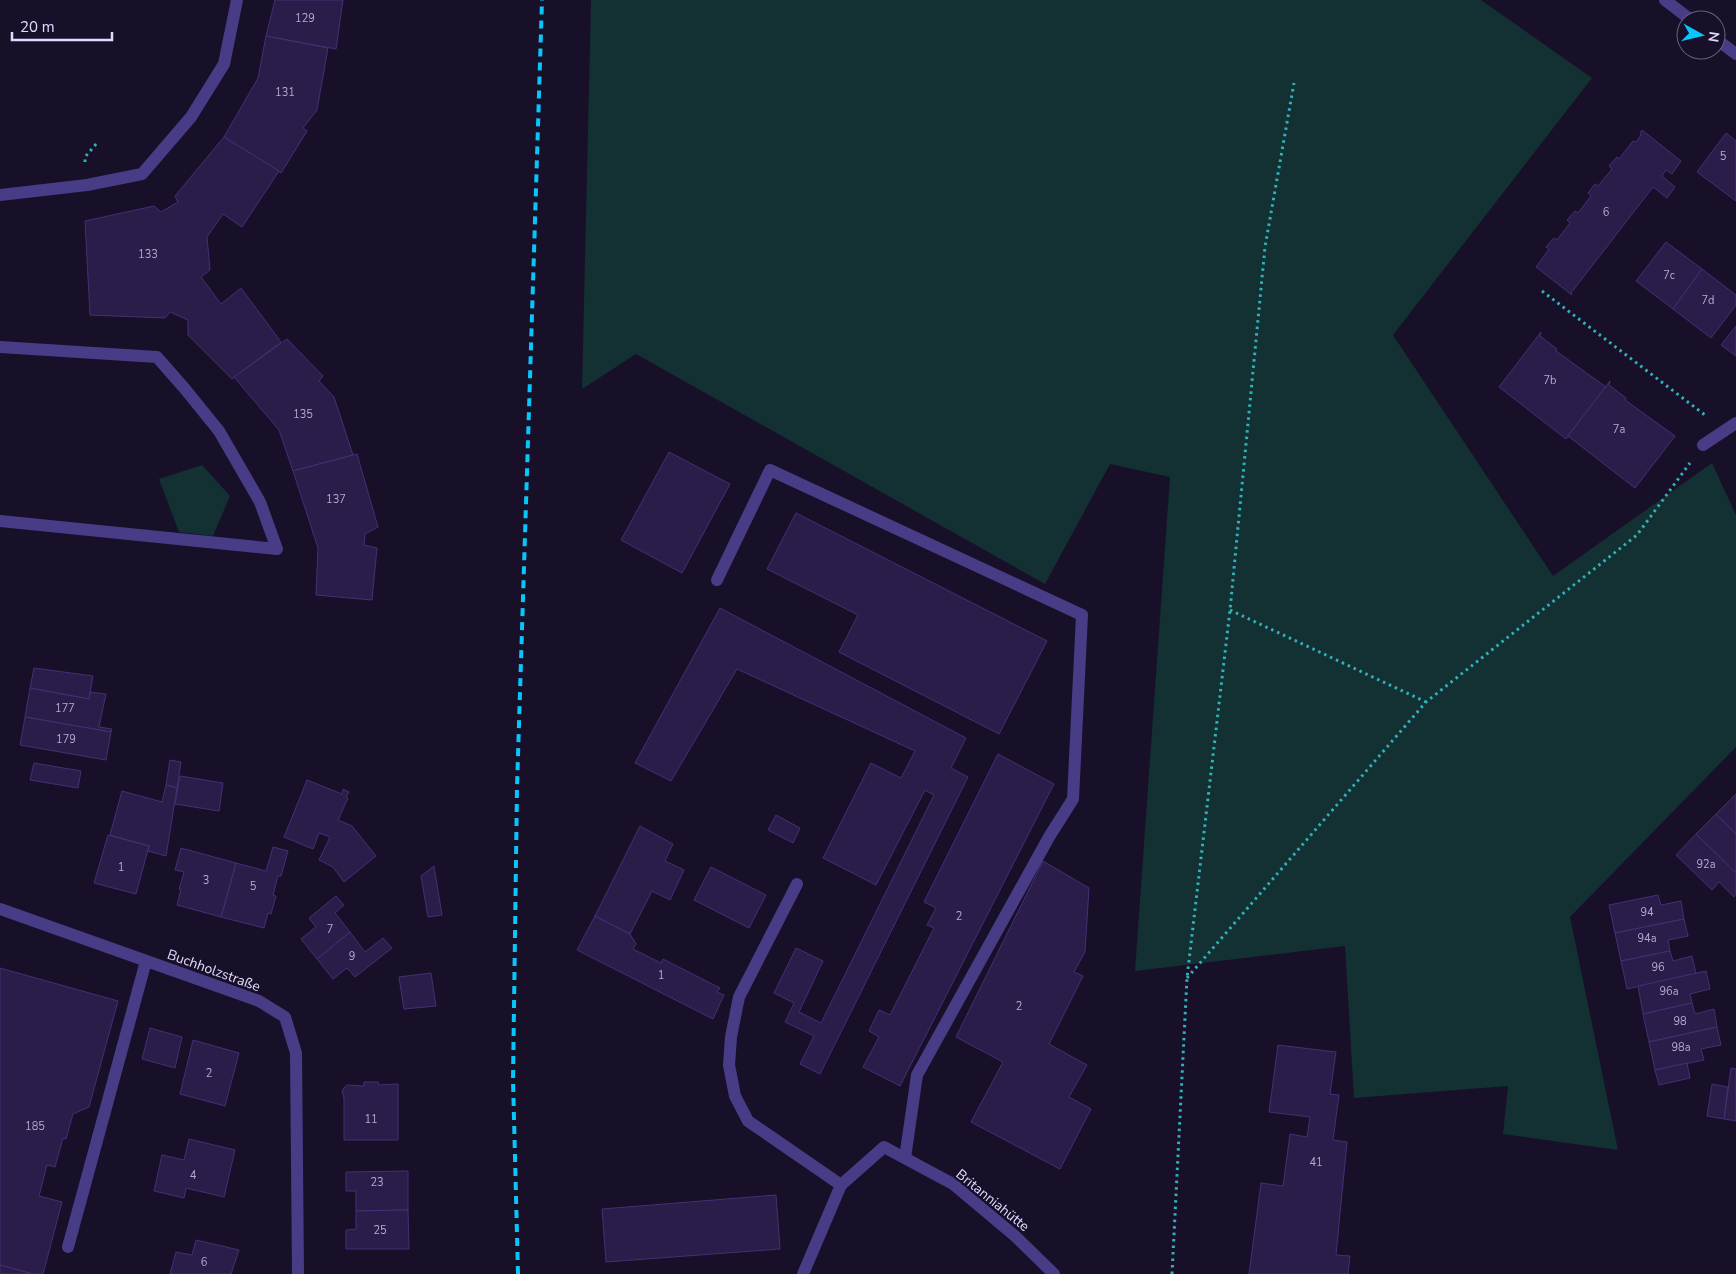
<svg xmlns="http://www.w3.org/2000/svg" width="1736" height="1274" font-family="'Nunito Sans',sans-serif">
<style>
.green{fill:#133033}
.building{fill:#2b1d49;stroke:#452f75}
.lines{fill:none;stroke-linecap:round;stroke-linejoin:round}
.path{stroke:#31b1ba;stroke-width:3;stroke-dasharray:2.5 4;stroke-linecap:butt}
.service{stroke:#483c87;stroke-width:12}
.minor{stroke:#483c87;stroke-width:12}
.tertiary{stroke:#483c87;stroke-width:12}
.rail{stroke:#07c6fc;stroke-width:4;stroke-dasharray:8 6;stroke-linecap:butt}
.labels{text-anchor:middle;stroke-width:5;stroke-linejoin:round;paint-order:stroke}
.number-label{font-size:11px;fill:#b4aad2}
.street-label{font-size:14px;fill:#e2d9ff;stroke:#181029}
</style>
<rect width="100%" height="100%" fill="#181029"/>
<!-- green -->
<g class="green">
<polygon points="591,0 1481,0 1592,78 1393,335 1553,576 1712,463 1736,515 1736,747 1570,917 1618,1150 1503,1134 1508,1086 1354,1098 1345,946 1135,971 1170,477 1110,464 1045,584 636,354 582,389"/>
<polygon points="202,465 230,496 213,536 179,532 159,479"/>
</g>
<!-- building -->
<g class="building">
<polygon points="275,0 343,0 336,49 266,36"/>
<polygon points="266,36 328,48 317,110 303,128 307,131 281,173 224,137 258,78"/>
<polygon points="1642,130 1681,161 1672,174 1666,170 1662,176 1675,187 1667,198 1653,187 1571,293 1572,295 1536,267 1549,249 1546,247 1554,238 1557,240 1570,223 1567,220 1575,211 1578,213 1591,196 1588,193 1595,184 1598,186 1612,169 1609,166 1617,157 1619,159 1633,141 1636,142 1641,135 1640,133"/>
<polygon points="1726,133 1736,141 1736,201 1697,172"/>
<polygon points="224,137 279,171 242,227 223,214 207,237 210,270 201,277 221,304 241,288 281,342 232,379 188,335 188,320 170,312 165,318 90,315 85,221 154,206 161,212 178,202 175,196"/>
<polygon points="1666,242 1702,269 1673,309 1636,281"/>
<polygon points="1702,269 1736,295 1736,305 1711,338 1673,309"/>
<polygon points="1736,326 1736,356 1721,345"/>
<polygon points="1541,332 1540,336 1557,349 1556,351 1606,387 1566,439 1499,387"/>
<polygon points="287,339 323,376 319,381 334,397 353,455 293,471 279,430 234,377"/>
<polygon points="1610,381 1609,385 1626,398 1625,400 1675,436 1635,488 1568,436"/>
<polygon points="669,452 730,484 682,573 621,540"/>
<polygon points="357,454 378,527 365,534 364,545 377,548 372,600 316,595 318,548 293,471"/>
<polygon points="796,513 1047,641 999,734 839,652 858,615 767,569"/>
<polygon points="720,608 966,738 951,768 968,777 820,1074 800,1064 814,1036 785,1022 794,1003 774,993 796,948 823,961 799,1012 821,1023 934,795 925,790 876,885 823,858 871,763 901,778 915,751 737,669 671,781 635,763"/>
<polygon points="34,668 93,676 89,699 30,688"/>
<polygon points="30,688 89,699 90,692 106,694 99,727 112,729 111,732 25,717"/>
<polygon points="25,717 111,732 106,760 20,745"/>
<polygon points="998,754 1054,784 900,1086 863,1067 879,1037 869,1031 879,1010 890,1015 934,928 927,925 936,908 924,902"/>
<polygon points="170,760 181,762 177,788 166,785"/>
<polygon points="34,763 81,771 78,788 30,780"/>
<polygon points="180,776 223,783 219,811 175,804"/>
<polygon points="307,780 342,794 343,789 349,792 346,797 348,798 338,820 352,826 376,856 344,882 333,867 319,860 330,837 319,833 313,849 284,837"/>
<polygon points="166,785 177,788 166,856 148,851 149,846 110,835 122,791 162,802"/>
<polygon points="1736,794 1736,834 1716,814"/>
<polygon points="1716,814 1736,834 1736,873 1696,834"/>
<polygon points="776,815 800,828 793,843 768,830"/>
<polygon points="640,826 673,844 665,861 684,870 670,900 652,891 630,934 595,916"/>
<polygon points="1696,834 1736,873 1736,894 1734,897 1719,882 1712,890 1676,855"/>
<polygon points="108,835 149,846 136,894 94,883"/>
<polygon points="273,847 288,851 281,876 278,876 273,895 276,896 271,914 268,913 264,928 221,917 236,863 266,871"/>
<polygon points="181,848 236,863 221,917 177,905 181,889 179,889 184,872 175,870"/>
<polygon points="1043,861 1089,888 1085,952 1074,972 1083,976 1049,1044 1087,1065 1069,1097 1091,1109 1060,1169 971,1122 1003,1062 956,1037"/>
<polygon points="434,866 442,915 428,917 421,876"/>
<polygon points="711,867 766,895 749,928 694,900"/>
<polygon points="1658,895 1661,905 1681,901 1684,919 1615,933 1609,905"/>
<polygon points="336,896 344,905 335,913 350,932 317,959 301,939 316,927 309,918"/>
<polygon points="595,916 630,934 636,944 633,949 661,963 663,959 720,988 717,992 724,995 713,1019 577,950"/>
<polygon points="1684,919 1688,936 1668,940 1670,951 1621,961 1615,933"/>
<polygon points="350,932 365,952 383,938 392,948 355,977 347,968 333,979 317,959"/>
<polygon points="1670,951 1673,961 1692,956 1696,974 1627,989 1621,961"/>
<polygon points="0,968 118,1001 89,1107 73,1114 66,1139 63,1138 55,1167 47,1165 39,1196 62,1202 43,1274 33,1274 0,1265"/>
<polygon points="1706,971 1710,989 1690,994 1692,1003 1643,1014 1638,986"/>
<polygon points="431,973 436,1006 404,1009 399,977"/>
<polygon points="1692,1003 1695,1014 1714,1009 1717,1027 1649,1042 1643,1014"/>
<polygon points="1717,1027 1721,1045 1701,1049 1704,1060 1655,1070 1649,1042"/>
<polygon points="150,1028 182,1037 175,1068 142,1059"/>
<polygon points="193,1040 239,1053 225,1106 180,1094"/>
<polygon points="1278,1045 1336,1052 1330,1094 1339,1095 1333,1140 1347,1142 1336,1255 1350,1256 1348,1274 1249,1274 1261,1183 1283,1186 1290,1134 1307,1137 1310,1117 1269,1112"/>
<polygon points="1687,1063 1690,1078 1659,1085 1655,1070"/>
<polygon points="1731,1068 1736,1069 1736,1121 1724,1119"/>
<polygon points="364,1082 378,1082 379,1085 398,1084 398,1140 344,1140 344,1098 342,1090 347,1085 364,1086"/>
<polygon points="1712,1084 1728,1087 1724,1119 1707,1116"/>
<polygon points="189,1139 235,1150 224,1197 186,1188 184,1198 154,1191 162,1155 184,1160"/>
<polygon points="408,1171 408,1210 356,1211 356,1191 346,1191 346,1172"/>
<polygon points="776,1195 780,1249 606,1262 602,1209"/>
<polygon points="408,1210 409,1249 346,1249 346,1230 356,1229 356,1211"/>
<polygon points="196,1240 239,1250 231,1274 170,1274 176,1252 192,1255"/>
<polygon points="0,1265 33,1274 0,1274"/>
</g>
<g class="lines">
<!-- path -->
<g class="path">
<polyline points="85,162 85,157 97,143"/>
<polyline points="1542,291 1705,415"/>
<polyline points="1230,610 1426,702"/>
<polyline points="1187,978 1426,702 1637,535 1690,463"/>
<polyline points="1172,1274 1187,978 1230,610 1265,247 1294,83"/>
</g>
<!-- service -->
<g class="service">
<polyline points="0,195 87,185 142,174 191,117 224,64 237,0"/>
<polyline points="0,347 157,357 185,389 219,431 260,502 277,549 0,521"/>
<polyline points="717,580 770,470 1082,615 1073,799 1049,837 917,1075 905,1158"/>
<polyline points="797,884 739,997 731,1037 729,1065 735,1096 748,1121 841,1185"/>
<polyline points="68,1247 146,961"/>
</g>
<!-- minor -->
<g class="minor">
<polyline points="1665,0 1691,20"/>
<polyline points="1716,39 1736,54"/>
<polyline points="1703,445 1736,423"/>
<polyline points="803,1274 841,1185 884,1147 953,1184 1015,1236 1054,1274"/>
</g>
<!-- tertiary -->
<polyline class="tertiary" points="0,909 259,1001 285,1017 296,1053 298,1274"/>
<!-- rail -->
<polyline class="rail" points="518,1274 513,1080 517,787 542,0"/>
</g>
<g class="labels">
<!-- number labels -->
<g class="number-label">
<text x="305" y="22">129</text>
<text x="285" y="96">131</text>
<text x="1723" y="160">5</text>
<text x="1606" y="216">6</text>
<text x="148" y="258">133</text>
<text x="1669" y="279">7c</text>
<text x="1708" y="304">7d</text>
<text x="1550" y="384">7b</text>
<text x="303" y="418">135</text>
<text x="1619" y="433">7a</text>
<text x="336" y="503">137</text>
<text x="65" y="712">177</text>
<text x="66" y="743">179</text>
<text x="1706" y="868">92a</text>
<text x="121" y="871">1</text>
<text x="206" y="884">3</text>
<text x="253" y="890">5</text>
<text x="1647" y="916">94</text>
<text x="959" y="920">2</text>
<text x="330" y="933">7</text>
<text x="1647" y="942">94a</text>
<text x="352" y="960">9</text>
<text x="1658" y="971">96</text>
<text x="661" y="979">1</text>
<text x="1669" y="995">96a</text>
<text x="1019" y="1010">2</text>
<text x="1680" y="1025">98</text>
<text x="1681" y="1051">98a</text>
<text x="209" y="1077">2</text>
<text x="371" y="1123">11</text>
<text x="35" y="1130">185</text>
<text x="1316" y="1166">41</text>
<text x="193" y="1179">4</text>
<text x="377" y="1186">23</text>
<text x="380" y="1234">25</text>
<text x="204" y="1266">6</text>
</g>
<!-- street labels -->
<g class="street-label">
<text transform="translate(214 970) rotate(20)" y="5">Buchholzstraße</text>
<text transform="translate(993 1200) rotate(39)" y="5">Britanniahütte</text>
</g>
</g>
<!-- north arrow -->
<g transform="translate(1701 35) rotate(98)"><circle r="24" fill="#181029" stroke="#69607f"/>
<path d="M0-4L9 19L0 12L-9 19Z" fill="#07c6fc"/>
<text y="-8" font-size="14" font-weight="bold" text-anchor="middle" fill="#e2d9ff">N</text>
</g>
<!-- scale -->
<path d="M12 32v8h100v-8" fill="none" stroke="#e2d9ff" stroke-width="2.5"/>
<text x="20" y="32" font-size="15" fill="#e2d9ff" stroke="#181029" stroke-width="4" paint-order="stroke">20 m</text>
</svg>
